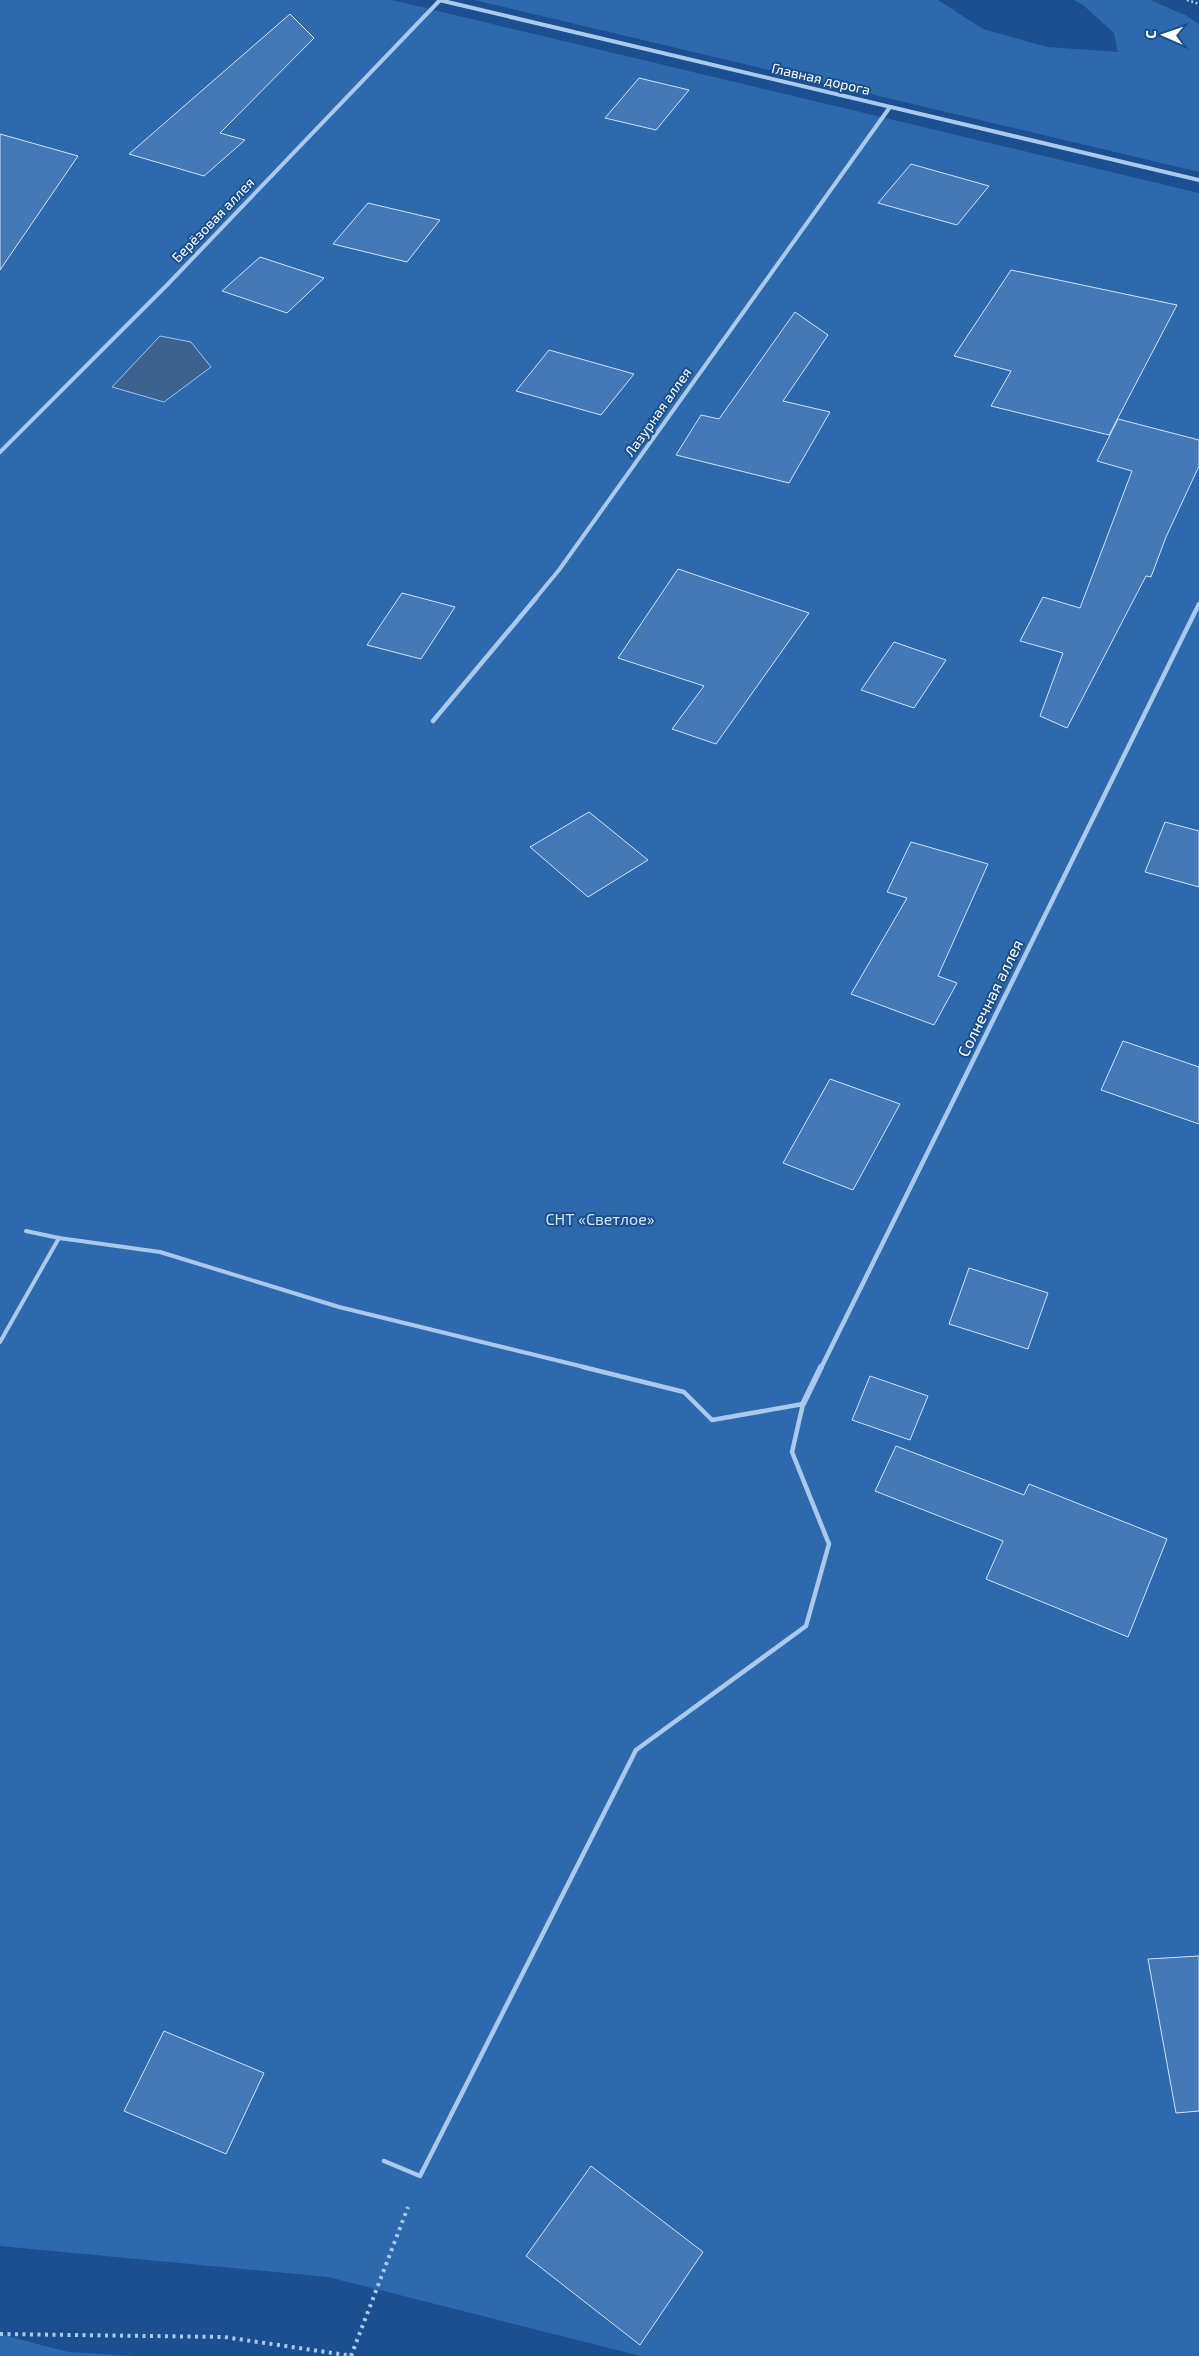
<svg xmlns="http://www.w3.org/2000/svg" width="1199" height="2356" font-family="'Exo 2',sans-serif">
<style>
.green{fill:#2e69ad}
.water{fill:#3c6290;stroke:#9cc4f0}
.building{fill:#4478b7;stroke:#cfe3fa}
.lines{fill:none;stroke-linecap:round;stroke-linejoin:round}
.path-far1{stroke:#a9c9ee;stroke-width:2.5;stroke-dasharray:2 2.5;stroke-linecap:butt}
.path{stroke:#a9c9ee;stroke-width:4;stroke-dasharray:3 4.5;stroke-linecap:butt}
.lane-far1{stroke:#a9c9ee;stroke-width:4}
.lane{stroke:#a9c9ee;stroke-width:4.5}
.street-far2{stroke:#a9c9ee;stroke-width:4}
.street-far1{stroke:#a9c9ee;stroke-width:4.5}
.street{stroke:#a9c9ee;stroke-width:6}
.labels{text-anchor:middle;stroke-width:4;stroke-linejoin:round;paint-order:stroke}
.far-street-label{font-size:14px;fill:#fff;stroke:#1b4f8f}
.street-label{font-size:16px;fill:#fff;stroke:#1b4f8f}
.park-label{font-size:16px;fill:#cfe3fa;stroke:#1b4f8f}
</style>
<rect width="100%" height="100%" fill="#1b4f8f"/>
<!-- green -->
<g class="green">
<polygon points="0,0 392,0 1199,193 1199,2356 641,2356 328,2277 0,2246"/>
<polygon points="474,0 938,0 983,29 1047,47 1118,52 1114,33 1083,5 1074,0 1150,0 1187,16 1199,24 1199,172"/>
<polygon points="0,2334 68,2352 132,2356 0,2356"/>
</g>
<!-- water -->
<polygon class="water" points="160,336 191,342 211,367 164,402 112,387"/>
<!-- building -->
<g class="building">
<polygon points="290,14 314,38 220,133 245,140 204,176 129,154"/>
<polygon points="639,78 689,90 656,130 605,118"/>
<polygon points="0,134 78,156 0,270"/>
<polygon points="911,164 989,186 957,225 878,203"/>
<polygon points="368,203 440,220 407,262 333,244"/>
<polygon points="260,257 324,278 287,313 222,291"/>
<polygon points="1011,270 1177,305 1109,435 991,406 1011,371 954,356"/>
<polygon points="795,312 828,335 783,401 830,412 789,483 676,455 701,415 719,419"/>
<polygon points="549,350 634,374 601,415 516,391"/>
<polygon points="1118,419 1199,440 1199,466 1166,537 1151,577 1146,576 1067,728 1040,716 1063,653 1020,641 1043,597 1080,608 1132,471 1097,461"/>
<polygon points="678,569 809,613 716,744 672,729 704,686 618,658"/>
<polygon points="402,593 455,607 421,659 367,645"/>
<polygon points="894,642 946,660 914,708 861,690"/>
<polygon points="589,812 648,860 588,897 530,847"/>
<polygon points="1165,822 1199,831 1199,887 1145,872"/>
<polygon points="911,842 988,864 938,976 957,983 934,1025 851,994 907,898 887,892"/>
<polygon points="1123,1041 1199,1067 1199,1124 1101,1090"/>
<polygon points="830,1079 900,1104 853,1190 783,1163"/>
<polygon points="969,1268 1048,1293 1028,1349 949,1324"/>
<polygon points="870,1376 928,1396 910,1440 852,1420"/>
<polygon points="896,1446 1024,1495 1029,1484 1167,1539 1128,1637 986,1579 1003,1541 875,1491"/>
<polygon points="1199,1956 1199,2111 1176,2113 1148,1959"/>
<polygon points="164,2031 264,2073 226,2154 124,2111"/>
<polygon points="591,2166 703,2252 640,2345 526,2256"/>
</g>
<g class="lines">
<!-- path-far1 -->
<polyline class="path-far1" points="1187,0 1199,4"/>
<!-- path -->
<g class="path">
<polyline points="0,2334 224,2337 353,2356"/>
<polyline points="351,2356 408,2207"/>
</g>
<!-- lane-far1 -->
<g class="lane-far1">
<polyline points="26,1231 59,1238 160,1252 339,1307 588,1368"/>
<polyline points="0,1342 59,1238"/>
</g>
<!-- lane -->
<polyline class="lane" points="384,2161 420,2176 636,1750 806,1626 829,1544 792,1452 803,1404 712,1420 684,1392 583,1367"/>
<!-- street-far2 -->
<g class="street-far2">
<polyline points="439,0 1199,180"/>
<polyline points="0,452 167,285 440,0"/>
<polyline points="535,599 559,570 890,107"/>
</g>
<!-- street-far1 -->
<g class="street-far1">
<polyline points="433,721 536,598"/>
<polyline points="821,1368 1199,604"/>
</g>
<!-- street -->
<polyline class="street" points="803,1404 821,1367"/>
</g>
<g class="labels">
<!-- far-street labels -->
<g class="far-street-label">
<text transform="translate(821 79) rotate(13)" y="5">Главная дорога</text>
<text transform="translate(213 220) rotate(-46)" y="5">Берёзовая аллея</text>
<text transform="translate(658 412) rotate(-55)" y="5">Лазурная аллея</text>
</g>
<!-- street labels -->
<g class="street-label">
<text transform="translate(990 998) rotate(-64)" y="6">Солнечная аллея</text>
</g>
<!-- park labels -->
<g class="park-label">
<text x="600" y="1225">СНТ «Светлое»</text>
</g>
</g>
<!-- north arrow -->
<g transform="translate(1164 35) rotate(272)" stroke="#1b4f8f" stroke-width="4" paint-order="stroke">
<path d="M0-4L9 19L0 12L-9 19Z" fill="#ffffff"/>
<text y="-8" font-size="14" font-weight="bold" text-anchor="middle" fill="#ffffff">С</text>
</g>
</svg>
